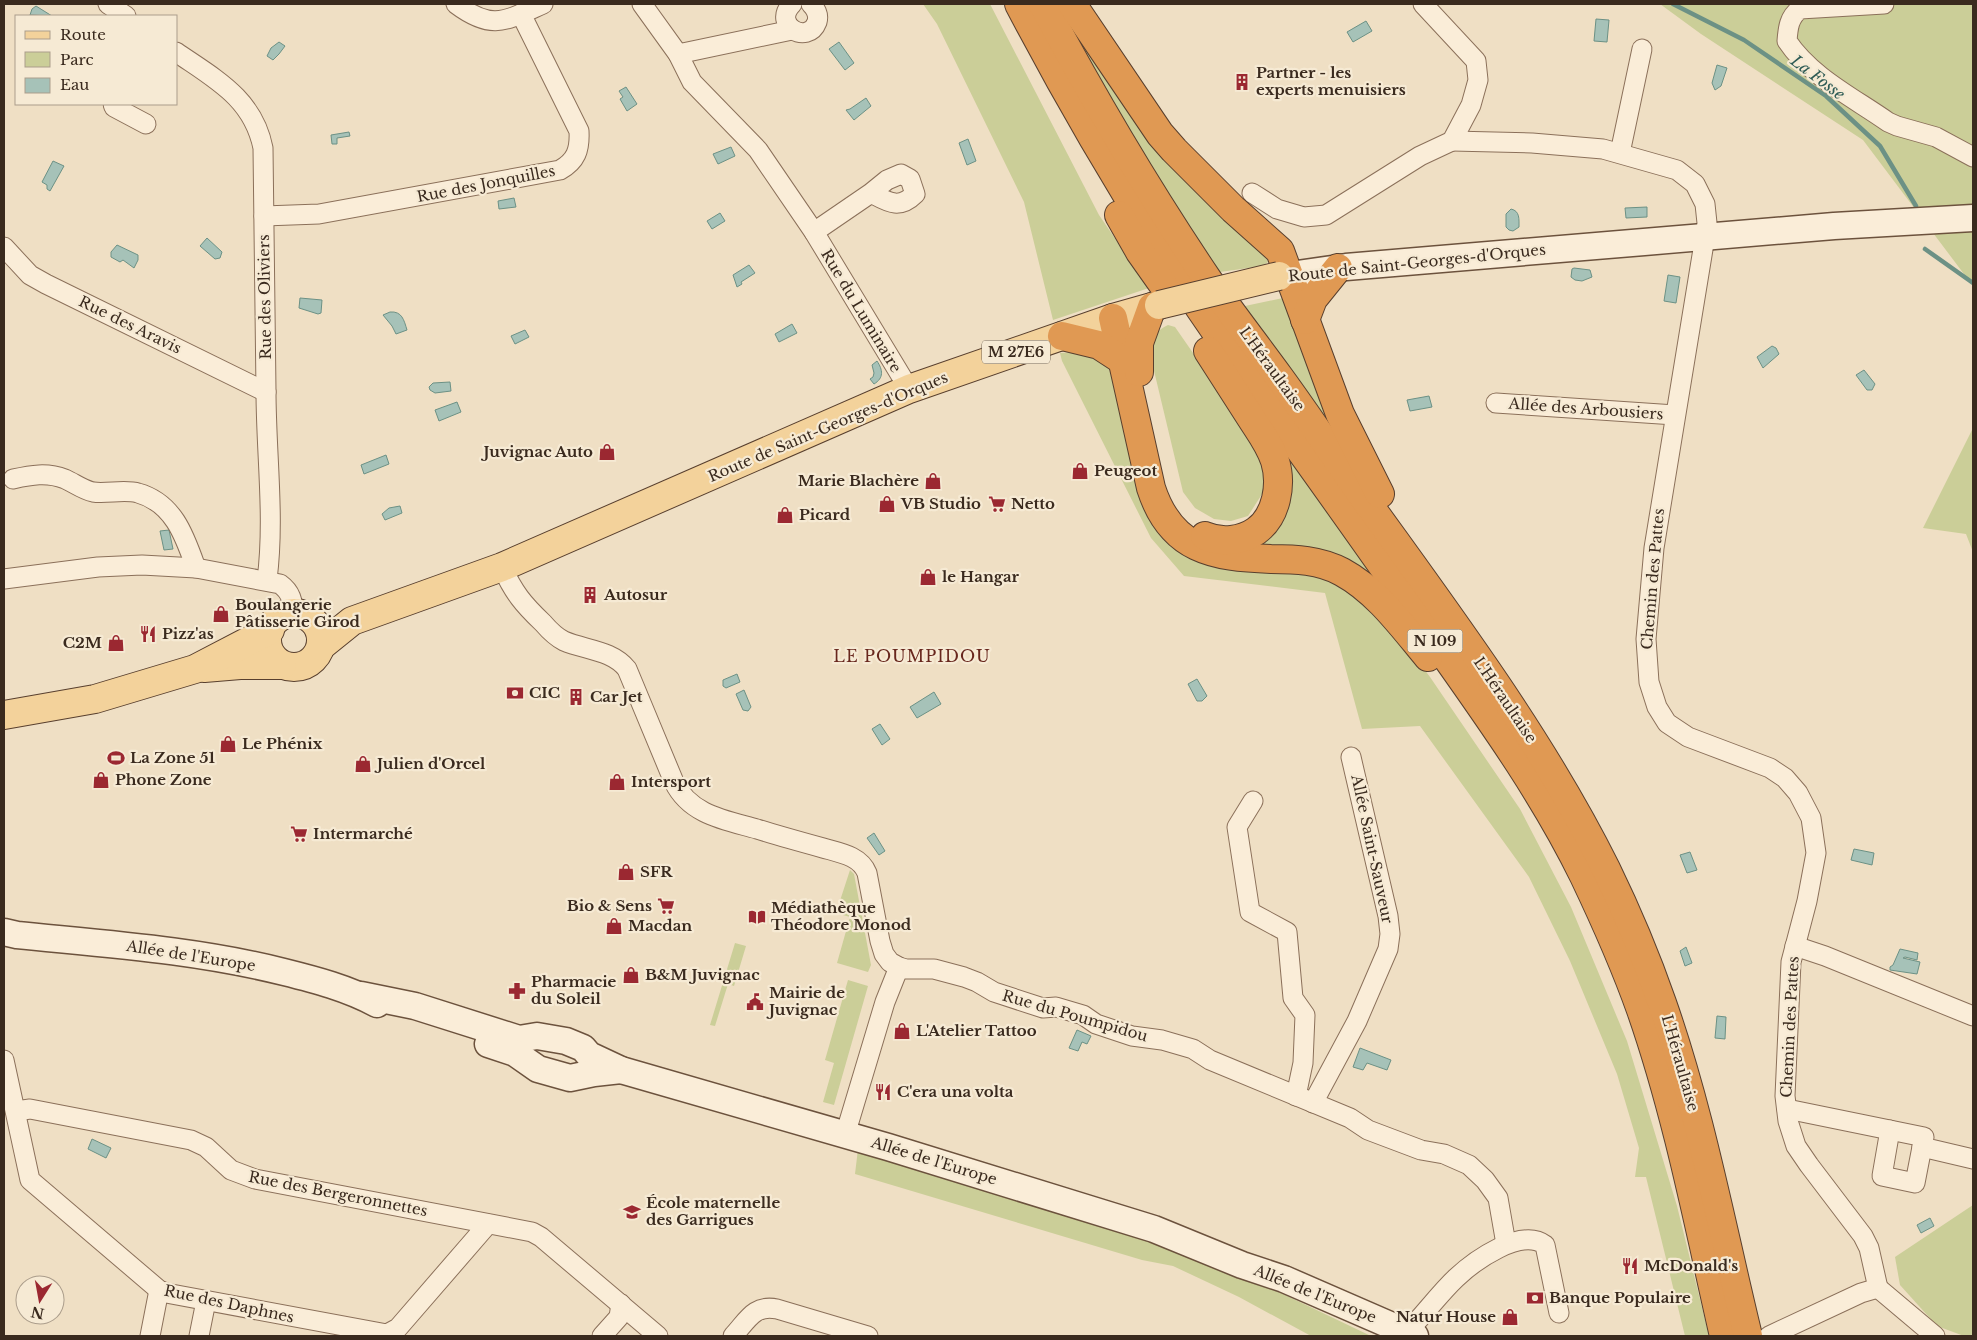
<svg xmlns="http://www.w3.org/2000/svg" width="1977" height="1340" font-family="'Libre Baskerville',serif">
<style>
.green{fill:#cbce98}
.water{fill:#a6c2b8;stroke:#6c9185}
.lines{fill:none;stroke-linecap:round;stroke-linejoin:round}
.stream{stroke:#6c9185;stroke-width:4.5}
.street-casing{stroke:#8b705a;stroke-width:21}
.secondary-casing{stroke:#6c523d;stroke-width:29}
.primary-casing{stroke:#583f2e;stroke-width:30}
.highway-casing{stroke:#583f2e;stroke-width:30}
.street{stroke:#faedd8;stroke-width:19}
.secondary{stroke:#faedd8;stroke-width:26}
.primary{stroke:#f3d29b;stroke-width:28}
.highway{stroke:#e09953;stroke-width:28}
.primary-bridge-casing{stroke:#583f2e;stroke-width:30;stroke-linecap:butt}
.primary-bridge{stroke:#f3d29b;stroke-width:28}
.labels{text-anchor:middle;stroke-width:4.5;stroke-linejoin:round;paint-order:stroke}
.shield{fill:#f6ead4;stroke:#726455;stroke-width:1}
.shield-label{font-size:14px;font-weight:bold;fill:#3a2a1e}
.poi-label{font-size:15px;font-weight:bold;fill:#3a2a1e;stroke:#f6ead4;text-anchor:start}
.street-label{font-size:15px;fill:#3a2a1e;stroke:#f6ead4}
.water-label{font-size:16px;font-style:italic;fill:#2d5a54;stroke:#f6ead4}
.neighbourhood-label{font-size:16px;letter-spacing:1px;fill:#68271d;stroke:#f6ead4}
</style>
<rect width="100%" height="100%" fill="#efdfc4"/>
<!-- green -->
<g class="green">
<polygon points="923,4 990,4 1099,215 1149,288 1053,320 1024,202 937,24"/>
<polygon points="1058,4 1065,4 1266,256 1268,262 1263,266 1220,272 1157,179"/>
<polygon points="1660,4 1973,4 1973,286 1863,140 1701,34"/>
<polygon points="1288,297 1352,461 1245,306"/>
<path d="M1168,325l7,2 86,124 6,17 -3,23 -16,25 -17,5 -17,-2 -19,-11 -12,-16 -33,-138c4,-14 4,-23 18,-29z"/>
<path d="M1077,352c16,3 26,9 38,21l40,147 129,48 37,9 40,22 36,34 33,44 90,132 51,98 56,134 50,165 32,130h-24l-39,-159h-11l4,-29 -22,-74 -47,-113 -41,-84 -109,-151 -58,3 -37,-136 -141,-17 -33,-38 -89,-177 -2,-8z"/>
<polygon points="1973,428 1973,552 1966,534 1923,528"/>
<polygon points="1279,443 1375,577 1362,572 1231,542 1254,536"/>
<polygon points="850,870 854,874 871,965 868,972 837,963 850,917 836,913"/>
<polygon points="735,943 746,946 734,986 728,984 715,1026 710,1025"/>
<polygon points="848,980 868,986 834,1105 823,1102 834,1063 825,1060"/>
<polygon points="858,1149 1193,1251 1371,1336 1311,1336 1239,1297 1173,1266 1142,1260 855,1174"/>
<polygon points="1973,1205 1973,1336 1964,1336 1937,1326 1900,1285 1895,1257"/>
</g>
<!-- water -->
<g class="water">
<polygon points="36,6 52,16 30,15 32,9"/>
<polygon points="1596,19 1609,20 1607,42 1594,41"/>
<polygon points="1366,21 1372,31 1353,42 1347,32"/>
<polygon points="279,42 285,46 279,54 273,60 267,56 271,48"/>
<polygon points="839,42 854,63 845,70 829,49"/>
<polygon points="1717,65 1727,68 1721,86 1715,90 1712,83"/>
<polygon points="626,87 637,104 627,111 620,99 623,97 619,91"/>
<polygon points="866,98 871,106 854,120 846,110 850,109"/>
<polygon points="349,132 350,136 337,138 337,144 332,144 331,135"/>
<polygon points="968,139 976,161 967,165 959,143"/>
<polygon points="731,147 735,156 718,164 713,154"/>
<polygon points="53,161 64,166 50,191 47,189 47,185 42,182"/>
<polygon points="514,198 516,207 499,209 498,201"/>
<polygon points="1647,207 1647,217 1626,218 1625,208"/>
<path d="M1511,209c9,2 8,10 8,18l-6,4 -4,-1 -3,-3v-13z"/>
<polygon points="720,213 725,221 712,229 707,221"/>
<polygon points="207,238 222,252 220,258 215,259 200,246"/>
<polygon points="117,245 138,255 138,260 134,268 123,260 120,262 111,257 111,252"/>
<polygon points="749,265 755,273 741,282 742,284 737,287 733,275"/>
<polygon points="1574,268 1590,270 1592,277 1582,281 1575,280 1571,277 1572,269"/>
<polygon points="1668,275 1680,277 1676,303 1664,301"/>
<polygon points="300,298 322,300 321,313 318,314 299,308"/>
<path d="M390,312c12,-1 14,8 17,18l-11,4 -4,-8 -9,-11z"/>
<polygon points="792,324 797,333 779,342 775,334"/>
<polygon points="525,330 529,337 515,344 511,336"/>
<polygon points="1772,346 1776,348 1779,354 1763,368 1757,357"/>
<path d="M877,361c6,9 7,17 -3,23l-4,-5 3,-2 1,-4 -2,-8z"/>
<polygon points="1864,370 1875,384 1872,390 1867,390 1856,375"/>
<polygon points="450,382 451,391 435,393 430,390 429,387 433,383"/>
<polygon points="1429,396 1432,407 1410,411 1407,400"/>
<polygon points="457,402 461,412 439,421 435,410"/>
<polygon points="386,455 389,464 364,474 361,465"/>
<polygon points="400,506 402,513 385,520 382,514 389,508"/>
<polygon points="169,530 173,549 164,550 160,531"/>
<polygon points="737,674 740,682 726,688 723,686 723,680"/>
<polygon points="1197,679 1207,696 1202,701 1197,701 1188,684"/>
<polygon points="744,690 751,707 748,711 743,710 736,694"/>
<polygon points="934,692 941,704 917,718 910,707"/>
<polygon points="880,724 890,739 882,745 872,729"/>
<polygon points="874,833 885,851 879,855 867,838"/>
<polygon points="1854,849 1874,853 1872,865 1851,860"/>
<polygon points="1690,852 1697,870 1687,873 1680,855"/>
<polygon points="1686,947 1692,963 1685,966 1680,951"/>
<polygon points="1900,949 1918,953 1917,960 1905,957 1903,958 1920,962 1917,974 1890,970 1890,967 1893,965"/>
<polygon points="1717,1016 1726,1017 1725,1039 1715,1038"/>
<polygon points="1077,1030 1091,1036 1087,1044 1082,1042 1078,1051 1069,1048"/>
<polygon points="1360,1048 1391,1060 1387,1070 1367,1063 1363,1070 1353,1067"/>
<polygon points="92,1139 111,1148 106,1158 88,1149"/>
<polygon points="1930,1218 1934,1226 1921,1233 1917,1225"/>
</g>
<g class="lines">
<!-- stream -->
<g class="stream">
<polyline points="1673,4 1744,40 1826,96 1880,146 1916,206"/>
<polyline points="1925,249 1973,283"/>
</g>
<!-- street casing -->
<g class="street-casing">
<g id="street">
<polyline points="108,4 126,16"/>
<path d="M456,4c36,27 49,17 87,0"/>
<polyline points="642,4 678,54 692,82 758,150 814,232 909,389"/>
<path d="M792,4c-21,21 16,42 25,18 2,-7 -1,-13 -6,-18"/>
<path d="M1884,4l-84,5c-11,8 -12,19 -13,32 24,36 67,57 101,81l9,4 39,11 37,20"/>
<path d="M176,52c39,27 77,46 87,96 1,81 2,162 3,243 0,63 9,126 1,189"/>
<polyline points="678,54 792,30"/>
<polyline points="113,104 114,107 146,124"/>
<polyline points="1452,141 1532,143 1603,149 1677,170 1695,184 1705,204 1707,223 1705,237 1654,548 1646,639 1649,682 1657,707 1667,723 1688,737 1770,768 1785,778 1798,793 1811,818 1816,853 1807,901 1791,962 1785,1096 1788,1121 1796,1146 1809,1165 1863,1236 1869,1248 1878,1288"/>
<polyline points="1620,153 1642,49"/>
<polyline points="1252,193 1277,209 1304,217 1326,215 1420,156 1452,141 1471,105 1478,80 1476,61 1423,4"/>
<path d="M264,216l55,-2 241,-44c16,-9 20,-20 19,-39l-58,-117"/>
<path d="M814,232l57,-39c17,9 28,17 44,1l-5,-15 -9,-5 -14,6 -16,13"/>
<polyline points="4,247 30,275 46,284 266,392"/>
<polyline points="1496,403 1675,415"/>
<path d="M13,479c18,-4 34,-7 52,0 9,4 18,11 28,13 14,2 32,-3 45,1 36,10 47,44 58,75"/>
<path d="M502,567c12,26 21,37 41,56 6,7 13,14 21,18 21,9 48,9 63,28l47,113c16,33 51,38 83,47 22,7 44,13 66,19 18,5 37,8 44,25l13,68 4,13 6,8 9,5 7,2h28l30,8 13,5 17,10 49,16 13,-1 27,8 13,9 36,12 30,4 31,9 17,11 140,58 18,12 53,20 23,4 25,11 16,15 13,18 8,46"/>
<path d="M4,579l94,-12 44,-2 54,3 84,16c11,8 13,17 13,30"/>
<polyline points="1253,801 1237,827 1250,912 1287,932 1293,998 1305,1015 1303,1063 1296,1096"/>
<polyline points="1795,946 1825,956 1973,1016"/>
<polyline points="4,1060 30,1180 159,1290 166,1293 387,1334 398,1328 488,1224"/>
<polyline points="1313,1103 1357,1021 1388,949 1390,934 1388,916 1351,757"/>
<polyline points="1787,1109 1924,1137 1922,1147 1973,1159"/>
<polyline points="16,1111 30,1109 191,1140 206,1147 231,1170 255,1179 532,1232 541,1237 658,1336"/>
<polyline points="1890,1130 1882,1176 1915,1183 1922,1147"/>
<polyline points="845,1135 885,1002 899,967"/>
<polyline points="1878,1288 1935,1336"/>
<path d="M1407,1332c17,-17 32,-38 49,-54 18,-17 65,-51 89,-33l14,68"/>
<polyline points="150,1336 159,1290"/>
<polyline points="199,1336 206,1301"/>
<polyline points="602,1336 619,1317 621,1304"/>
<path d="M733,1336c14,-15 21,-32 44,-27l91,27"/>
<polyline points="1769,1336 1861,1293 1878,1288"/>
</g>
</g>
<!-- secondary casing -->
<g class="secondary-casing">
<g id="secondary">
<polyline points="1290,275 1346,267 1644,242 1834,226 1973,218"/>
<path d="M4,932l13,3c89,9 180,15 267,37 32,8 63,16 93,32"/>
<polyline points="361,995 415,1006 519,1039 537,1036 566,1041 583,1048 589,1055 621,1070 888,1147 1154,1229 1242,1265 1284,1279 1415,1336"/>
<polyline points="488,1044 515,1053 538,1069 570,1078 594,1073 621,1070"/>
</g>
</g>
<!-- primary casing -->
<g class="primary-casing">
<g id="primary">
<circle cx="294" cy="640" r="27"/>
<polyline points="321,646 352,621 502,567 909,389 1113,318 1159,305"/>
<polyline points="204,668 240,665 282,665"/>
<polyline points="4,715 95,699 195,669 270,630"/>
</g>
</g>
<!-- highway casing -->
<g class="highway-casing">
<g id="highway">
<path d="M1019,4c66,126 140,249 223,365 66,92 131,182 195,275 53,75 107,150 147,232 21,44 41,89 57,134 37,106 58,217 83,326"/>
<path d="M1043,4c50,94 105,187 165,276 23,33 48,65 72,98 27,37 53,76 79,113 86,120 181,245 247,378 21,43 40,88 56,134 38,108 59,222 86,333"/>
<polyline points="1072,4 1160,134 1174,150 1233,209 1280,251 1340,414 1380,494"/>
<polyline points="1119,215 1140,252 1164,286"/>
<path d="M1113,318l38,170c20,62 62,69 120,71 24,0 49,1 71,13 35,19 60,54 86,85"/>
<polyline points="1305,320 1313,299 1338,268"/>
<polyline points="1062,336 1099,345 1122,360"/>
<polyline points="1139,372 1139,343 1152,307"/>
<path d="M1205,536c16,7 37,5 51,-5 21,-15 26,-47 19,-70 -5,-16 -15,-29 -24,-43 -14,-22 -29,-45 -43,-67"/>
</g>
</g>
<!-- street -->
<use href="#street" class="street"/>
<!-- secondary -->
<use href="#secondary" class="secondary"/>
<!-- primary -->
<use href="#primary" class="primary"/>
<!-- highway -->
<use href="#highway" class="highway"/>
<!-- primary-bridge casing -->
<g class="primary-bridge-casing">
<polyline id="primary-bridge" points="1159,305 1279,276"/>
</g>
<!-- primary-bridge -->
<use href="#primary-bridge" class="primary-bridge"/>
</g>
<!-- icons -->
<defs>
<g id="building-bare" transform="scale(1.35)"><path d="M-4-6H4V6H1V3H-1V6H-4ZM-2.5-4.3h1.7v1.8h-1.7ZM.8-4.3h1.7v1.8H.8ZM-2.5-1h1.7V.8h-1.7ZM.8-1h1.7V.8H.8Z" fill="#9b2831" stroke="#f6ead4" stroke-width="2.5" paint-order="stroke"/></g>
<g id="shop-bare" transform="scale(1.35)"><path d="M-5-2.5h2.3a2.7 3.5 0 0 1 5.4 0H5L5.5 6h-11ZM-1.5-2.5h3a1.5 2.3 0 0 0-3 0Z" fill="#9b2831" stroke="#f6ead4" stroke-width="2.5" paint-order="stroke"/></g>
<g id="supermarket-bare" transform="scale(1.35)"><path d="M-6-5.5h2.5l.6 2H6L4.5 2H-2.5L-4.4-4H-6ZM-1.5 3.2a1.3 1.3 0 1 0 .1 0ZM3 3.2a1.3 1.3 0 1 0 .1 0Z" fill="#9b2831" stroke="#f6ead4" stroke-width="2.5" paint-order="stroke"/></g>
<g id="restaurant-bare" transform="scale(1.35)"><path d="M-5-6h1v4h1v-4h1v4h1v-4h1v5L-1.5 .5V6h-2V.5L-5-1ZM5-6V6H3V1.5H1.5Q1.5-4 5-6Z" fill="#9b2831" stroke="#f6ead4" stroke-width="2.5" paint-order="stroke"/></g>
<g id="bank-bare" transform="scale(1.35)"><path d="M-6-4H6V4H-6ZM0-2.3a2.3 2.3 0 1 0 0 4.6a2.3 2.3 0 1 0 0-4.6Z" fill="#9b2831" stroke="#f6ead4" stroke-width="2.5" paint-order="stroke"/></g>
<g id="stadium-bare" transform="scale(1.35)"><path d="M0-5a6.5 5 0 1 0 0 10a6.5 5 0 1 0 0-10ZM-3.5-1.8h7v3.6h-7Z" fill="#9b2831" stroke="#f6ead4" stroke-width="2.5" paint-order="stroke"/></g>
<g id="library-bare" transform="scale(1.35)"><path d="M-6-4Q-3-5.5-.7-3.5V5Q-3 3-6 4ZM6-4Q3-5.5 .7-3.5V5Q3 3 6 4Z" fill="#9b2831" stroke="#f6ead4" stroke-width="2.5" paint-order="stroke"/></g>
<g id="pharmacy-bare" transform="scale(1.35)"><path d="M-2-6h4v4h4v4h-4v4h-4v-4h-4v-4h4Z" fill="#9b2831" stroke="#f6ead4" stroke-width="2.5" paint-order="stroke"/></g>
<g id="civic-bare" transform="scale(1.35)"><path d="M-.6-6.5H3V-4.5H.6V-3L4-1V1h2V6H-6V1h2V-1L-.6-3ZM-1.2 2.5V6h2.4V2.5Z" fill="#9b2831" stroke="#f6ead4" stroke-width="2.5" paint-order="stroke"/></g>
<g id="school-bare" transform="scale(1.35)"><path d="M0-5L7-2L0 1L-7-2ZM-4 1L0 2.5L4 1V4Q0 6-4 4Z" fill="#9b2831" stroke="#f6ead4" stroke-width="2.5" paint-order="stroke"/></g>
</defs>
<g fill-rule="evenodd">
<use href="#building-bare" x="1242" y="82"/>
<use href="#shop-bare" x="607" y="452"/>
<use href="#shop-bare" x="1080" y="471"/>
<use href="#shop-bare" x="933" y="481"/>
<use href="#shop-bare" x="887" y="504"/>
<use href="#supermarket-bare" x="997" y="504"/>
<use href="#shop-bare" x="785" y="515"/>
<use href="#shop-bare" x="928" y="577"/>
<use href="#building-bare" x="590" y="595"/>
<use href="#shop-bare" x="221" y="614"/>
<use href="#restaurant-bare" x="148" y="634"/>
<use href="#shop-bare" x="116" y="643"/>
<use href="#bank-bare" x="515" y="693"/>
<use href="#building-bare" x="576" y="697"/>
<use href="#shop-bare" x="228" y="744"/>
<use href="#stadium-bare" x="116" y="758"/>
<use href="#shop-bare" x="363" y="764"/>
<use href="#shop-bare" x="101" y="780"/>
<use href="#shop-bare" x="617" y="782"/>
<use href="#supermarket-bare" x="299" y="834"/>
<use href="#shop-bare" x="626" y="872"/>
<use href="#supermarket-bare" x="666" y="906"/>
<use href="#library-bare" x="757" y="917"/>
<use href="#shop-bare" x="614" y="926"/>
<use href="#shop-bare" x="631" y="975"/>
<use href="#pharmacy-bare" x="517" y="991"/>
<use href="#civic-bare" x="755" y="1002"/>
<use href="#shop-bare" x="902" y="1031"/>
<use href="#restaurant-bare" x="883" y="1092"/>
<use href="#school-bare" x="632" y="1212"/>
<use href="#restaurant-bare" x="1630" y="1266"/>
<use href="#bank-bare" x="1535" y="1298"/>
<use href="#shop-bare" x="1510" y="1317"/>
</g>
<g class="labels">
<!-- shield labels -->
<g class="shield">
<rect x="982" y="340.5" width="68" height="23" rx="4"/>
<rect x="1407.5" y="629.5" width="55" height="23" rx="4"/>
</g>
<g class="shield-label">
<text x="1016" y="357">M 27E6</text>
<text x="1435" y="646">N 109</text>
</g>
<!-- poi labels -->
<g class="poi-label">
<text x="1256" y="78">Partner - les<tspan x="1256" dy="17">experts menuisiers</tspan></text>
<text x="593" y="457" text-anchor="end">Juvignac Auto</text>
<text x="1094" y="476">Peugeot</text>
<text x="919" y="486" text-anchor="end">Marie Blachère</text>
<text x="901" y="509">VB Studio</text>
<text x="1011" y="509">Netto</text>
<text x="799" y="520">Picard</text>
<text x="942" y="582">le Hangar</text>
<text x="604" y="600">Autosur</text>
<text x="235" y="610">Boulangerie<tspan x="235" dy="17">Pâtisserie Girod</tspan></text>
<text x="162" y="639">Pizz'as</text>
<text x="102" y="648" text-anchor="end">C2M</text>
<text x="529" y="698">CIC</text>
<text x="590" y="702">Car Jet</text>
<text x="242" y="749">Le Phénix</text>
<text x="130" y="763">La Zone 51</text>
<text x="377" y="769">Julien d'Orcel</text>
<text x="115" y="785">Phone Zone</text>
<text x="631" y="787">Intersport</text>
<text x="313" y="839">Intermarché</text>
<text x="640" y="877">SFR</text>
<text x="652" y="911" text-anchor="end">Bio &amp; Sens</text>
<text x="771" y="913">Médiathèque<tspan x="771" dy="17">Théodore Monod</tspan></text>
<text x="628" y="931">Macdan</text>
<text x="645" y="980">B&amp;M Juvignac</text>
<text x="531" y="987">Pharmacie<tspan x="531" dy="17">du Soleil</tspan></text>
<text x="769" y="998">Mairie de<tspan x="769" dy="17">Juvignac</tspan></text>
<text x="916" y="1036">L'Atelier Tattoo</text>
<text x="897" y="1097">C'era una volta</text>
<text x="646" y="1208">École maternelle<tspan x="646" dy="17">des Garrigues</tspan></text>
<text x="1644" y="1271">McDonald's</text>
<text x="1549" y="1303">Banque Populaire</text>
<text x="1496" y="1322" text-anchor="end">Natur House</text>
</g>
<!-- street labels -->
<g class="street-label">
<text transform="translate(486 184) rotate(-11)" y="5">Rue des Jonquilles</text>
<text transform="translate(1417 263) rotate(-6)" y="5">Route de Saint-Georges-d'Orques</text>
<text transform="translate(265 297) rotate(-91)" y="5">Rue des Oliviers</text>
<text transform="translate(861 311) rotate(59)" y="5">Rue du Luminaire</text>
<text transform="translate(130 325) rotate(26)" y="5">Rue des Aravis</text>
<text transform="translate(1272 369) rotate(54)" y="5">L'Héraultaise</text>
<text transform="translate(1586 409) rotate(4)" y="5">Allée des Arbousiers</text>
<text transform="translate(828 427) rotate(-23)" y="5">Route de Saint-Georges-d'Orques</text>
<text transform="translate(1653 579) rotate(-85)" y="5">Chemin des Pattes</text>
<text transform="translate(1505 700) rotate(56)" y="5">L'Héraultaise</text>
<text transform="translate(1372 849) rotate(78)" y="5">Allée Saint-Sauveur</text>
<text transform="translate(191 956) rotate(9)" y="5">Allée de l'Europe</text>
<text transform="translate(1075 1016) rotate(16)" y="5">Rue du Poumpidou</text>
<text transform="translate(1790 1027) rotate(-87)" y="5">Chemin des Pattes</text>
<text transform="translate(1680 1063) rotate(74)" y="5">L'Héraultaise</text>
<text transform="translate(934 1161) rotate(17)" y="5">Allée de l'Europe</text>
<text transform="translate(338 1194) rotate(11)" y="5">Rue des Bergeronnettes</text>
<text transform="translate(1315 1294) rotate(22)" y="5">Allée de l'Europe</text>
<text transform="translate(229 1304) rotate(12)" y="5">Rue des Daphnes</text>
</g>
<!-- water labels -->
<g class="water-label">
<text transform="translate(1818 77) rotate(37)" y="6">La Fosse</text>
</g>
<!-- neighbourhood labels -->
<g class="neighbourhood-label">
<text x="912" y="662">LE POUMPIDOU</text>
</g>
</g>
<!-- border -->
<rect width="1977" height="1340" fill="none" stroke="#3a2a1e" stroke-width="10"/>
<!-- legend -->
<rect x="15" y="15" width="162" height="90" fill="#f6ead4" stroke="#ab9d8b"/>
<rect x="25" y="31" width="25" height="8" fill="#f3d29b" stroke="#ab9d8b"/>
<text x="60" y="40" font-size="15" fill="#3a2a1e">Route</text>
<rect x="25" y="52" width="25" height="15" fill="#cbce98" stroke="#ab9d8b"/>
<text x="60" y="65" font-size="15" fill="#3a2a1e">Parc</text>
<rect x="25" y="78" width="25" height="15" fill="#a6c2b8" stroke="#ab9d8b"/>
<text x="60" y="90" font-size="15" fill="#3a2a1e">Eau</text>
<!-- north arrow -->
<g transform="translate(40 1300) rotate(191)"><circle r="24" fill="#f6ead4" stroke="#ab9d8b"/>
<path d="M0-4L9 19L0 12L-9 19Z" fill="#9b2831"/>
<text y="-8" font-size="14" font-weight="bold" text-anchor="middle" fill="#3a2a1e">N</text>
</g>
</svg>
